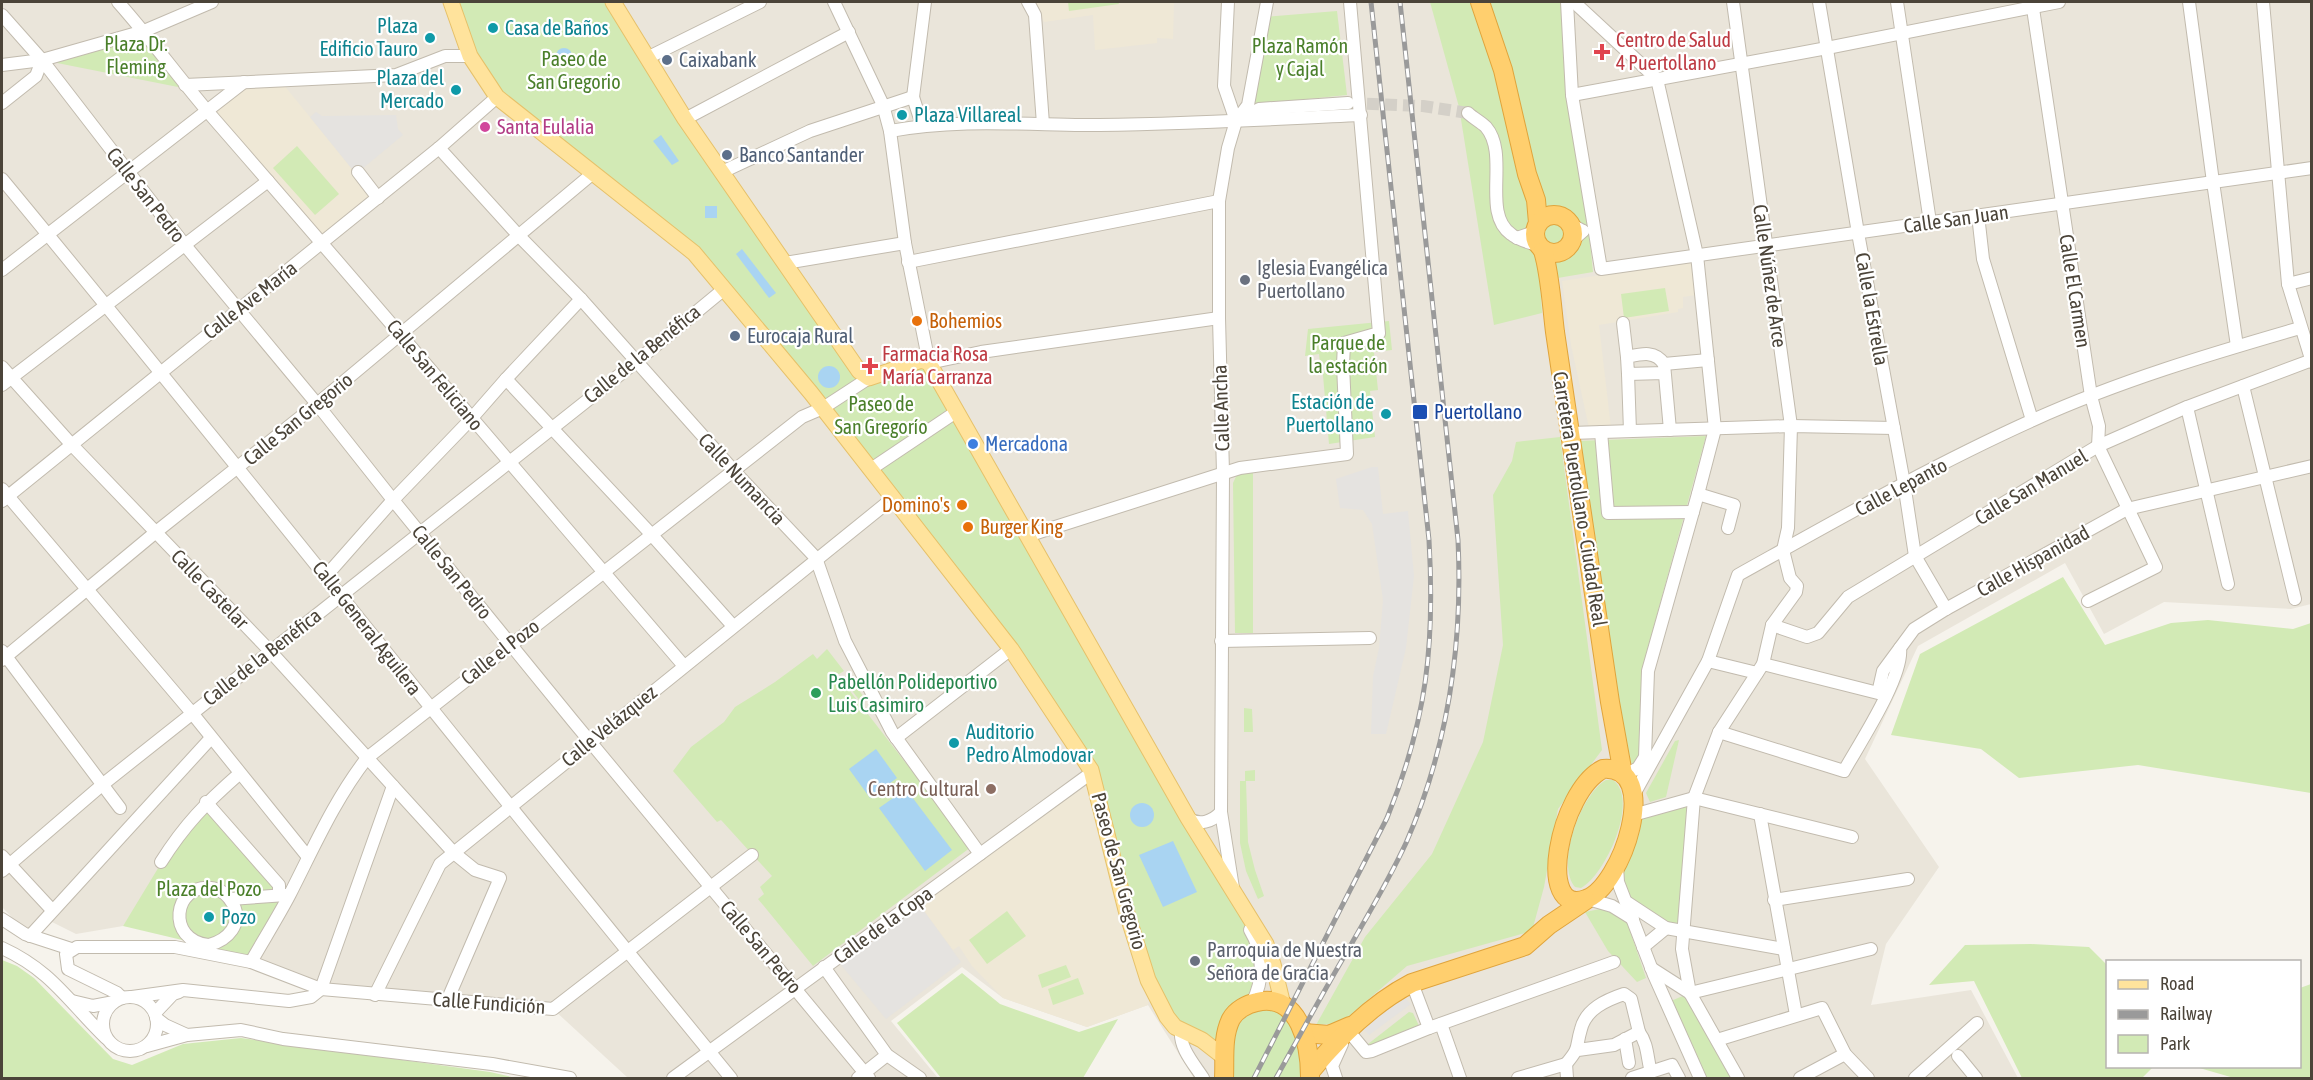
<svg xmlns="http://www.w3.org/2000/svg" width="2313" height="1080" font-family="'Asap Condensed',sans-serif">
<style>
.residential{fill:#eae5da}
.education{fill:#efe8d6}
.green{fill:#d2eab5}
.parking{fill:#e5e3e0}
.water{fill:#a9d4f2}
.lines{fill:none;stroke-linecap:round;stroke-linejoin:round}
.minor-tunnel{stroke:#d4d0c8;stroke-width:12;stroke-dasharray:12 6;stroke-linecap:butt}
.minor-casing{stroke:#c2bbae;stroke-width:14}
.major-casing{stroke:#e6c16a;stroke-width:17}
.highway-casing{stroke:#e0a43c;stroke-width:20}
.minor{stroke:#fff;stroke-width:12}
.major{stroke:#ffe39c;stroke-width:15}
.highway{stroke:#ffcf6e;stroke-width:18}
.rail-casing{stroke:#9a9a9a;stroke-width:5}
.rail{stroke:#fff;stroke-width:3;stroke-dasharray:9;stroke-linecap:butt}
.culture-dot{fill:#0f9aa8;stroke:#fff;stroke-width:2}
.health-dot{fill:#e0444e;stroke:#fff;stroke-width:2}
.service-dot{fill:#5c6f8a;stroke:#fff;stroke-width:2}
.hotel-dot{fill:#d1479c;stroke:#fff;stroke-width:2}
.worship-dot{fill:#6b7280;stroke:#fff;stroke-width:2}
.food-dot{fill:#e8710a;stroke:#fff;stroke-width:2}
.transit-dot{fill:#1a4fb4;stroke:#fff;stroke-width:2}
.shop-dot{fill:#3f7fe0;stroke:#fff;stroke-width:2}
.leisure-dot{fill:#2e9e5b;stroke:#fff;stroke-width:2}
.education-dot{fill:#8d6e63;stroke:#fff;stroke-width:2}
.labels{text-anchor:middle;stroke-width:4.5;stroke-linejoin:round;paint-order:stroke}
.culture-label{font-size:20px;fill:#0d838f;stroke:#fff;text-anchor:start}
.health-label{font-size:20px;fill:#be3a42;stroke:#fff;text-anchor:start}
.park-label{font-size:20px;fill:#4a7f2a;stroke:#fff}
.service-label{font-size:20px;fill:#4e5e75;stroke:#fff;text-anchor:start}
.hotel-label{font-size:20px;fill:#b23c85;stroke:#fff;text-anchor:start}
.street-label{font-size:20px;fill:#4b4439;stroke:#fff}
.worship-label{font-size:20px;fill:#5b616d;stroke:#fff;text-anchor:start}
.food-label{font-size:20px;fill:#c56008;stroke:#fff;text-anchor:start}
.transit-label{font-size:20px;fill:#164399;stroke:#fff;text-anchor:start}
.shop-label{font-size:20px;fill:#366cbe;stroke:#fff;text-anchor:start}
.leisure-label{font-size:20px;fill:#27864d;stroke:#fff;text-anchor:start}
.education-label{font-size:20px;fill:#785e54;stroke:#fff;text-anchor:end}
</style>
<rect width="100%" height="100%" fill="#f6f3ec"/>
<!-- residential -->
<polygon class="residential" points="2,2 2311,2 2311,604 2291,609 2164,602 2104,634 2065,563 1918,646 1865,759 1939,867 1886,944 1871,1005 1971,990 2018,1078 1194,1078 1148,1005 1087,1027 1003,998 962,967 891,1021 938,1078 628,1078 553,1009 321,989 251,962 205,807 123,926 76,934 50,921 30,936 2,907"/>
<!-- education -->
<g class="education">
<polygon points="1034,2 1174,2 1173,39 1157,38 1157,43 1095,50 1093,15 1044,22"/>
<polygon points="283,84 375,197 322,239 212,113 247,85"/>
<polygon points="1693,261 1696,295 1683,297 1683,308 1678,309 1678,312 1599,325 1611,428 1589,428 1571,345 1562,281"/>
<polygon points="1087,776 1152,989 1148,1005 1087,1027 1003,998 972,966 959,946 953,950 916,900"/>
</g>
<!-- green -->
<g class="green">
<polygon points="451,2 613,2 860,379 922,360 1254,937 1261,967 1225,1058 1181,1030 1152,989 1096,781 1017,658 694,253 497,97"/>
<polygon points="1068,2 1118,2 1119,4 1069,11"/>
<polygon points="1430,2 1566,2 1593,272 1540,281 1542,313 1494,325 1459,107"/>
<polygon points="1337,11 1347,95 1248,105 1264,17"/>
<polygon points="144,31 188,89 42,60"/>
<polygon points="297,146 339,194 315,215 273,168"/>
<polygon points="1665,288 1669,311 1624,318 1621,294"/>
<polygon points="1389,321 1392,350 1374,352 1378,390 1370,391 1375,437 1329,444 1322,364 1320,363 1319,354 1305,356 1308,329"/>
<polygon points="1706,436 1644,662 1639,755 1633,765 1627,757 1578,441"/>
<polygon points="1560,437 1602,750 1558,809 1544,887 1532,931 1407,966 1341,1023 1316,1025 1365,937 1432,854 1483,742 1503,645 1493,495 1512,461 1516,442"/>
<polygon points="1253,465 1253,633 1235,633 1233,483 1240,468"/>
<polygon points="2063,577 2105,645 2171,623 2208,620 2293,629 2311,623 2311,793 2138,765 2019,778 1981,749 1891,735 1920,654"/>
<polygon points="827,649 844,671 839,674 836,673 971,847 813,966 758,899 764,894 760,887 772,876 721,820 717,822 673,771 691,747 724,722 735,707 775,682 813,654 817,659"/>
<polygon points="847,675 864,697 860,701 843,679"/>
<polygon points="1244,708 1252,709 1253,732 1244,732"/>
<polygon points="1679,740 1666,797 1650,802 1646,793 1675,741"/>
<polygon points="1255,770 1255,781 1246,781 1248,842 1255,870 1264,896 1258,899 1246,871 1240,843 1240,781 1245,781 1245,771"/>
<path d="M1606,780h7c27,20 -8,95 -32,108l-6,-1c-20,-23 6,-93 31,-107z"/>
<polygon points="1694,798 1682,930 1628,903 1618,882 1633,815"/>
<polygon points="206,802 290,894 251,962 199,944 123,926 180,832"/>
<polygon points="1605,908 1627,922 1646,978 1637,982 1608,951 1585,912"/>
<polygon points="1007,911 1026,936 987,964 969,940"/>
<polygon points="2031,944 2089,947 2107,965 2108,1066 2153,1067 2142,1078 2022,1078 1974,981 1929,985 1965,945"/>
<polygon points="2,960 17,966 34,978 113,1059 132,1065 183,1044 241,1038 490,1072 516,1078 2,1078"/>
<polygon points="1066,965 1071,977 1042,988 1038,975"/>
<polygon points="962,973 1000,1004 1079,1032 1118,1019 1083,1078 941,1078 897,1023"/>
<polygon points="1078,978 1084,994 1053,1005 1048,989"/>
<polygon points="2311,984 2311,1078 2234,1078 2196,1067 2300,1066 2300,988"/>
<polygon points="1690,993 1738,1078 1700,1078 1666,1003"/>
<path d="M1267,1008c30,10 35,42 35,70h-70c1,-32 -5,-62 35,-70z"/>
<polygon points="1409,1012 1413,1013 1420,1028 1370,1049 1368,1044"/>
</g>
<!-- parking -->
<g class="parking">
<polygon points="316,112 322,116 396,115 398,129 403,135 356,174 310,117"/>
<polygon points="1372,467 1378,467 1383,514 1408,511 1414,576 1406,648 1386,734 1371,734 1373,676 1379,648 1383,600 1372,524 1363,510 1340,508 1336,479"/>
<polygon points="916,900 961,962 886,1019 836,959"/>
<polygon points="1397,991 1411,1004 1369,1035 1357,1023"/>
</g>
<!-- water -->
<g class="water">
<circle cx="564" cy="56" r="8"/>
<polygon points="661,135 679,161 672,165 653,141"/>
<rect x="705" y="206" width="12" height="12"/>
<polygon points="742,249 776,293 769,298 736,254"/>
<circle cx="829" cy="377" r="11"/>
<polygon points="876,749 897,778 870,798 849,769"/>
<polygon points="906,789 952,850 925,871 879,808"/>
<circle cx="1142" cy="815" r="12"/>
<polygon points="1173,841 1197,892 1163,907 1139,855"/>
</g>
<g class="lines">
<!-- minor-tunnel -->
<polyline class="minor-tunnel" points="1349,103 1423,106 1468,113"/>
<!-- minor casing -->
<g class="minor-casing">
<g id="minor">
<path d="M118,2c34,38 63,79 97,118 158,181 313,364 469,546"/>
<polyline points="834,2 883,105 890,131 905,243 927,353 926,361"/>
<polyline points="1028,2 1035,15 1043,124"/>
<polyline points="1228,2 1224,86 1236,121"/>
<polyline points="1567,2 1572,95 1601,269 2312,168"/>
<polyline points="1574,2 1657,79"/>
<polyline points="1733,2 1791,426 1788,528 1783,550 1790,578 1797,586 1796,592 1772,625 1763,664 1719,732 1694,798 1682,949 1690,993 1738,1078"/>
<polyline points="1819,2 1858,233 1904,483 1915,556 1946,609"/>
<polyline points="1897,2 1930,222"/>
<polyline points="2032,2 2091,396 2099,426 2098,446 2156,567 2088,601"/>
<polyline points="2189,2 2213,182 2237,346"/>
<polyline points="2263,2 2288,284 2312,362"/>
<polyline points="2,15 42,60 184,244 317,404 393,500 573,721 869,1078"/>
<polyline points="647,58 760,2"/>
<polyline points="2,65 42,60 144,31 212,2"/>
<polyline points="185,85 396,75 445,56 470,56"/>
<polyline points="1572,95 1827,48 2059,2"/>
<polyline points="913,97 925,2"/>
<polyline points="2,103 36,76 42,60"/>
<path d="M1468,113c5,5 13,9 18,14 24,28 -5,86 25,107 7,6 17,8 26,11"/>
<polyline points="685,119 849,32"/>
<polyline points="1239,119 1259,109 1348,103"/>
<path d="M890,131c62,-12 128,-7 192,-6 93,0 186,-6 279,-10"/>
<polyline points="439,148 519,236 581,299 734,471 816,558 845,641 892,732 980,854"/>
<polyline points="358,172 378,198"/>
<polyline points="722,172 810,131 913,97 922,125"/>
<path d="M2,179c246,297 484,601 729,899"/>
<polyline points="1978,215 1983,259 2032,420"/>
<polyline points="1570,224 1583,231"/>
<polyline points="1517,238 1534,232"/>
<polyline points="1572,241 1583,231"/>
<polyline points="908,262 1219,201"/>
<polyline points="785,263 905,243"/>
<polyline points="2,270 244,82"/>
<polyline points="2288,284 2312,278"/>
<polyline points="1623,323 1627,357"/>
<polyline points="929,363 981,352 1219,318"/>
<polyline points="1664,364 1708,360"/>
<polyline points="2,367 71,444 270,651 454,853 475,870 500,878 447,1001"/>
<path d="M1664,373l-36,1 -1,-17c14,-3 28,-7 37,7l6,66"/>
<polyline points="1628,374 1630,431"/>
<polyline points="506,379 651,534 733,626"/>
<polyline points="2,385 268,181"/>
<polyline points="2243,386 2295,599"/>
<polyline points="2187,407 2228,584"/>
<polyline points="1601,432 1608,513 1693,512"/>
<polyline points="1571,433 1791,426 1894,428"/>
<polyline points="871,469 956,412"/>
<polyline points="2,489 192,713 308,857"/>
<polyline points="1698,494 1734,505 1728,528"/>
<polyline points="2,501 439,148 497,97"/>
<polyline points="1027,536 1240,468 1347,454 1343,365 1344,343 1379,333 1350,2"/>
<polyline points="326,576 393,500 471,419 506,379 581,299"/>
<polyline points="1772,625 1807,637 1818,633 1848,597 2098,446 2187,407 2312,360"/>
<polyline points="1221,641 1370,638"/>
<polyline points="2,651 120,808"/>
<polyline points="2,660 156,532 317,404 592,174"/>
<polyline points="1708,661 1757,673"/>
<polyline points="1763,664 1878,693 1883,671 1914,629 1946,609 2127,509 2312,466"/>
<path d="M1719,732l125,39c15,-27 60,-95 56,-123"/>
<polyline points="896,738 1011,649"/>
<polyline points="1625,775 1638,768 1645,757 1648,671 1698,494 1715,429 1697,255 1657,79"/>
<path d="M1633,796l75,-135 30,-86c97,-54 193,-109 295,-155 86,-39 177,-66 267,-92"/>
<polyline points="206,802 279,885 279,895"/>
<polyline points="1760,814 1796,1015"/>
<polyline points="1633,815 1694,798 1852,837"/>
<path d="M1188,818c11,8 24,4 33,-6"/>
<polyline points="2,856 52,910"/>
<path d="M161,862c24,-38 45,-59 78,-88"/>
<polyline points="1617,865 1618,882 1654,975 1700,1078"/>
<polyline points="2,871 102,785 637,361 723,290"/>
<polyline points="1233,888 1221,812 1223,473 1219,318 1219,201 1228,148 1236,121 1248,105 1267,2"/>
<polyline points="230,899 286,895"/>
<polyline points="1588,899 1612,906 1633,919"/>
<polyline points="1774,900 1908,879"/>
<polyline points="1628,903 1666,928 1784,949"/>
<polyline points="2,919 25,934 71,949"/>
<path d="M1250,930c14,23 14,50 2,73"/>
<polyline points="30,936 211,738"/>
<path d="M208,945c-42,-5 -35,-61 3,-57 9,1 17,7 22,16 10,20 -5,36 -24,41"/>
<polyline points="1643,947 1666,928"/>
<path d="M2,948c50,23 66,53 104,90"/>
<path d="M251,962c13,-23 27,-45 39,-68 24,-47 45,-95 77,-136l435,-341 21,-9 46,-30"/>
<polyline points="824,967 887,1055 920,1078"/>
<polyline points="1651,968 1690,993"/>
<polyline points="1412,983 1429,1028"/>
<polyline points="1690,993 1871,949"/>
<polyline points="375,995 440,864 893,498"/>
<circle cx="130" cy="1024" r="27"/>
<polyline points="132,997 183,990 289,1001 311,997 321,989 393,786"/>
<polyline points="122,998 117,993 68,969 66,954 77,947 175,947 251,962 321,989 553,1009 752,855"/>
<polyline points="72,1001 93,1006 114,1002"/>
<polyline points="155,1013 173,994 179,992"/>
<polyline points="156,1018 165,1025 187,1035"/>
<polyline points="1441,1024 1460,1078"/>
<path d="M1181,1030c-2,18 13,34 22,48"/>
<path d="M1639,1032c9,12 8,26 12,40"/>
<polyline points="1351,1034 1366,1052 1372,1051 1429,1028 1614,962"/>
<polyline points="1625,1039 1629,1063"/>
<polyline points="1717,1040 1822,1008 1845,1054 1868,1078"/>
<polyline points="147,1046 187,1035 241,1030 283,1039 492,1064 570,1078"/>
<polyline points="1958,1056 1976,1078"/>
<path d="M1566,1064c15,-18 9,-15 15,-35 5,-20 25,-29 43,-35l7,5 8,33 -25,13 -36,5"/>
<polyline points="673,1078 1087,776 1091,770"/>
<polyline points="858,1078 887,1055"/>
<polyline points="1336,1078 1332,1066 1342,1044"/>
<polyline points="1518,1078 1566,1064 1567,1078"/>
<polyline points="1632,1078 1672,1065 1679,1078"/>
<polyline points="1800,1078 1845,1054"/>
<polyline points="1915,1078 1977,1023"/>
</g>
</g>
<!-- major casing -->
<g class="major-casing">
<g id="major">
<polyline points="451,2 470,56 497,97 694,253 811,393 1011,649 1091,770 1126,910 1148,980 1167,1017 1175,1027 1202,1040 1225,1058"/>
<polyline points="613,2 685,119 859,371 869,378 922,360 929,363 1188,818 1266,944 1273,964 1283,1005"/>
</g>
</g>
<!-- highway casing -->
<g class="highway-casing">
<g id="highway">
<polyline points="1480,2 1503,70 1527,174 1536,200 1538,223"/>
<circle cx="1554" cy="234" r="19"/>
<path d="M1543,251c7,22 9,57 12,81l55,370 13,72"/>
<path d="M1603,769c60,-5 19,118 -17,130 -51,19 -27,-108 17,-130z"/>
<polyline points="1304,1033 1329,1035 1350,1026"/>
<path d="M1310,1072c28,-34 63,-69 102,-89l113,-37 24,-21 37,-25"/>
<path d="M1224,1078c1,-19 -2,-41 7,-59 5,-9 16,-15 26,-17 43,-10 53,44 53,75"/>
</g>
</g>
<!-- minor -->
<use href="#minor" class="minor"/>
<!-- major -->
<use href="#major" class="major"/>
<!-- highway -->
<use href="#highway" class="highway"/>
<!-- rail casing -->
<g class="rail-casing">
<g id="rail">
<path d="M1254,1078l133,-260c40,-98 48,-174 42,-278l-58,-538"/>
<path d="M1276,1078c23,-41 45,-82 69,-123 21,-37 43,-73 61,-112 42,-96 57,-199 52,-303l-58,-538"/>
</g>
</g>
<!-- rail -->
<use href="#rail" class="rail"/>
</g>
<!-- markers -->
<g class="culture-dot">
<circle cx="493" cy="28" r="6"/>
<circle cx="430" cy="38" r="6"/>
<circle cx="456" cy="90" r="6"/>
<circle cx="902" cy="115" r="6"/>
<circle cx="1386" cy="414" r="6"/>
<circle cx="954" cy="743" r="6"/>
<circle cx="209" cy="917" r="6"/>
</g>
<g class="health-dot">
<path d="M1599 43h6v6h6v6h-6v6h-6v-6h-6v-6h6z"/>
<path d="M867 357h6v6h6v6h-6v6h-6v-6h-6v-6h6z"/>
</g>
<g class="service-dot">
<circle cx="667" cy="60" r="6"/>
<circle cx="727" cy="155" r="6"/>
<circle cx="735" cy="336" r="6"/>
</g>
<circle class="hotel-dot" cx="485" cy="127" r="6"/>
<g class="worship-dot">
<circle cx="1245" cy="280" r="6"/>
<circle cx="1195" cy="961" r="6"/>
</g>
<g class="food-dot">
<circle cx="917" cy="321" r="6"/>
<circle cx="962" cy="505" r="6"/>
<circle cx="968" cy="527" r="6"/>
</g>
<rect class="transit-dot" x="1412" y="404" width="16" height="16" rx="3"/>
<circle class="shop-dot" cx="973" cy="444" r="6"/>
<circle class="leisure-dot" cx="816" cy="693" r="6"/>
<circle class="education-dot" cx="991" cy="789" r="6"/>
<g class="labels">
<!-- culture labels -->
<g class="culture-label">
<text x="418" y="33" text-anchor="end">Plaza<tspan x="418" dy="23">Edificio Tauro</tspan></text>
<text x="505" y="35">Casa de Baños</text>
<text x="444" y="85" text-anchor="end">Plaza del<tspan x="444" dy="23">Mercado</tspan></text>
<text x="914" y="122">Plaza Villareal</text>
<text x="1374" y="409" text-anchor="end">Estación de<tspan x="1374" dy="23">Puertollano</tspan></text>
<text x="966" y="739">Auditorio<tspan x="966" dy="23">Pedro Almodovar</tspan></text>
<text x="221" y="924">Pozo</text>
</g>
<!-- health labels -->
<g class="health-label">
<text x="1616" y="47">Centro de Salud<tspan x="1616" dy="23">4 Puertollano</tspan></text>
<text x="882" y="361">Farmacia Rosa<tspan x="882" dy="23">María Carranza</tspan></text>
</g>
<!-- park labels -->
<g class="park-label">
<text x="136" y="51">Plaza Dr.<tspan x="136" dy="23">Fleming</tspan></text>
<text x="1300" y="53">Plaza Ramón<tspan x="1300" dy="23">y Cajal</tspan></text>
<text x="574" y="66">Paseo de<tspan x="574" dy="23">San Gregorio</tspan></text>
<text x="1348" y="350">Parque de<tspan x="1348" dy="23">la estación</tspan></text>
<text x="881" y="411">Paseo de<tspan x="881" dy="23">San Gregorío</tspan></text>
<text x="209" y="896">Plaza del Pozo</text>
</g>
<!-- service labels -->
<g class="service-label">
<text x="679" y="67">Caixabank</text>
<text x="739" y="162">Banco Santander</text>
<text x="747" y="343">Eurocaja Rural</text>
</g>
<!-- hotel labels -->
<g class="hotel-label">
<text x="497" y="134">Santa Eulalia</text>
</g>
<!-- street labels -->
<g class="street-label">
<text transform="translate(146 195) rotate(52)" y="7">Calle San Pedro</text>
<text transform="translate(1956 219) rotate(-8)" y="7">Calle San Juan</text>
<text transform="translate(1770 276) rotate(82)" y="7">Calle Núñez de Arce</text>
<text transform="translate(2075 291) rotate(81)" y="7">Calle El Carmen</text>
<text transform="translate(250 300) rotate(-38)" y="7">Calle Ave María</text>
<text transform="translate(1872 309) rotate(80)" y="7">Calle la Estrella</text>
<text transform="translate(642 354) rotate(-39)" y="7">Calle de la Benéfica</text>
<text transform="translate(435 375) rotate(50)" y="7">Calle San Feliciano</text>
<text transform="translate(1221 408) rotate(-92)" y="7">Calle Ancha</text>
<text transform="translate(298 419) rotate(-39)" y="7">Calle San Gregorio</text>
<text transform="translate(742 479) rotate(47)" y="7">Calle Numancia</text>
<text transform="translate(1901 487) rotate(-28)" y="7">Calle Lepanto</text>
<text transform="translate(2031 487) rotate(-31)" y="7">Calle San Manuel</text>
<text transform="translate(1580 499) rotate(81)" y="7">Carretera Puertollano - Ciudad Real</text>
<text transform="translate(2033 561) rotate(-29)" y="7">Calle Hispanidad</text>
<text transform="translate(452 572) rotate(51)" y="7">Calle San Pedro</text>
<text transform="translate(210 589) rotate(46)" y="7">Calle Castelar</text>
<text transform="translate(367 628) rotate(52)" y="7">Calle General Aguilera</text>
<text transform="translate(500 652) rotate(-38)" y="7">Calle el Pozo</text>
<text transform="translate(262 657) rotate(-38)" y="7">Calle de la Benéfica</text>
<text transform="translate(609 726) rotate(-39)" y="7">Calle Velázquez</text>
<text transform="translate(1119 871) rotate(75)" y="7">Paseo de San Gregorio</text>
<text transform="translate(883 925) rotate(-36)" y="7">Calle de la Copa</text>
<text transform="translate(761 947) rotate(50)" y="7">Calle San Pedro</text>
<text transform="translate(489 1003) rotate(4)" y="7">Calle Fundición</text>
</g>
<!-- worship labels -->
<g class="worship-label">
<text x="1257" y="275">Iglesia Evangélica<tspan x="1257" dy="23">Puertollano</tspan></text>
<text x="1207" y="957">Parroquia de Nuestra<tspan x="1207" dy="23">Señora de Gracia</tspan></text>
</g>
<!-- food labels -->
<g class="food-label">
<text x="929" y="328">Bohemios</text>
<text x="950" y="512" text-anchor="end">Domino's</text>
<text x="980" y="534">Burger King</text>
</g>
<!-- transit labels -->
<g class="transit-label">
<text x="1434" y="419">Puertollano</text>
</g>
<!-- shop labels -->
<g class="shop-label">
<text x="985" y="451">Mercadona</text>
</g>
<!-- leisure labels -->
<g class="leisure-label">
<text x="828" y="689">Pabellón Polideportivo<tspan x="828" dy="23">Luis Casimiro</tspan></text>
</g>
<!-- education labels -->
<g class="education-label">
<text x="979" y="796">Centro Cultural</text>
</g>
</g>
<!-- border -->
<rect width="2313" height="1080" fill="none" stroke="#4b4439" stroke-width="6"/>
<!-- legend -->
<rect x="2106" y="960" width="195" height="108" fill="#ffffff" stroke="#b7b4b0" stroke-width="1.5"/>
<rect x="2118" y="980" width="30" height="9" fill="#ffe39c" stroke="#b7b4b0" stroke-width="1.5"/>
<text x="2160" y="990" font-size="18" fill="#4b4439">Road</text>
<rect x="2118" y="1010" width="30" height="9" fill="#9a9a9a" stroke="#b7b4b0" stroke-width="1.5"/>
<text x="2160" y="1020" font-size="18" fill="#4b4439">Railway</text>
<rect x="2118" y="1035" width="30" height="18" fill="#d2eab5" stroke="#b7b4b0" stroke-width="1.5"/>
<text x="2160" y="1050" font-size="18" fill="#4b4439">Park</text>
</svg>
